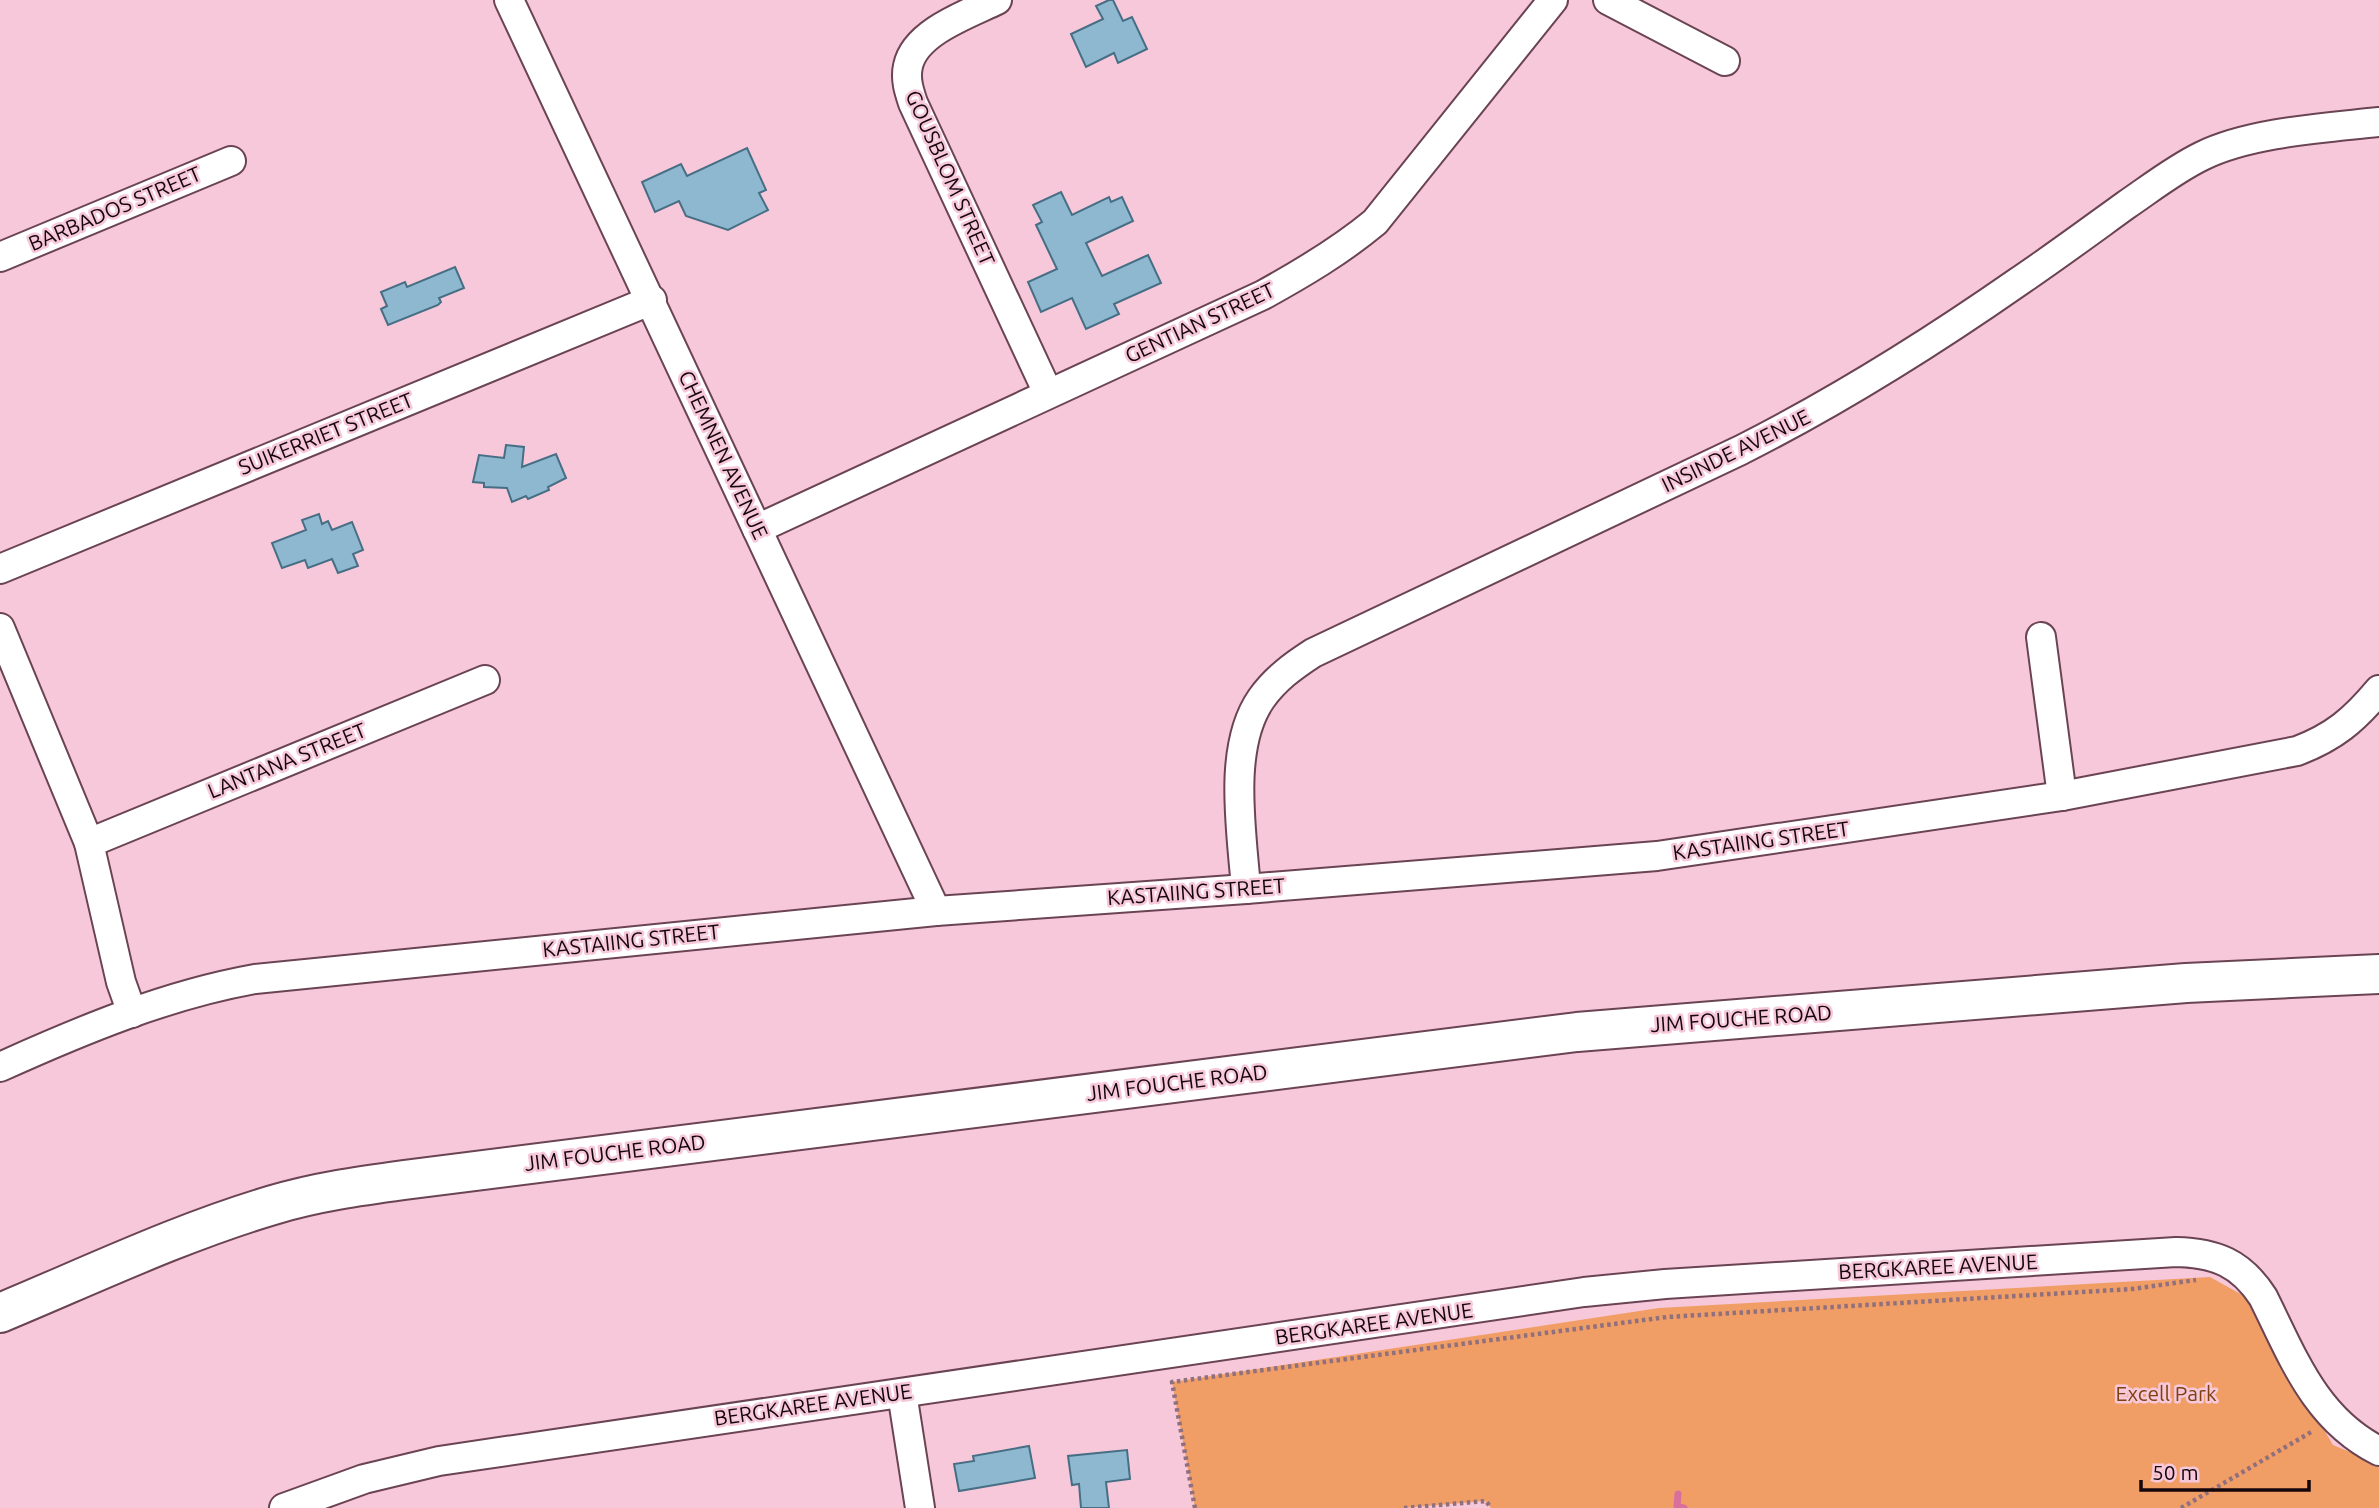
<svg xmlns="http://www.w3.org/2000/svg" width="2379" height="1508" font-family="Ubuntu,sans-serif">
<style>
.green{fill:#f19e66}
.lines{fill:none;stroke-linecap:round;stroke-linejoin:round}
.stream{stroke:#d86f9d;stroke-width:7}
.building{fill:#8eb8d0;stroke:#466e84;stroke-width:2}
.street-casing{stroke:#6a4453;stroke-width:32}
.secondary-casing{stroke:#6a4453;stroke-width:42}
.path{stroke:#91707d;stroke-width:4.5;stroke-dasharray:3.5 3.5;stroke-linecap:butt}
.street{stroke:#fff;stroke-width:28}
.secondary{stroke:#fff;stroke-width:38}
.labels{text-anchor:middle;stroke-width:5;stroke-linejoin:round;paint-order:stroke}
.street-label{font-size:21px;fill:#15060c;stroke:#f7c8da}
.park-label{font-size:21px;fill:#7d400e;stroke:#f7c8da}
</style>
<rect width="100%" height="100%" fill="#f7c8da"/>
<!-- green -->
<polygon class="green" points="2210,1277 2246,1297 2333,1445 2379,1464 2379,1508 1491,1508 1485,1501 1404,1508 1195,1508 1172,1382 1659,1308"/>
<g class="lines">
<!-- stream -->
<polyline class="stream" points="1678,1494 1677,1506 1684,1508"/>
</g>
<!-- building -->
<g class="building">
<polygon points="1109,0 1113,0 1123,21 1132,17 1147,49 1118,63 1114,53 1086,67 1071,34 1103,19 1096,6"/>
<polygon points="747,148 766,190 759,193 768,210 728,230 686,216 679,201 655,212 642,182 681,164 687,176"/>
<polygon points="1061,192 1072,215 1109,197 1111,202 1122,197 1133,221 1086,243 1102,276 1148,255 1161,283 1114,304 1119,314 1086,329 1072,298 1041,312 1028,282 1057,269 1036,225 1042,222 1033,205"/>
<polygon points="455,267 464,288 439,298 441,302 438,305 388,325 381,309 387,306 381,292 405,282 407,287"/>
<polygon points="506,445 524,447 522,467 556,454 566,478 548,487 549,490 528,499 526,496 512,502 507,488 484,487 484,483 473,482 479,455 504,458"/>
<polygon points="319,514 322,524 328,521 332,530 352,522 363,550 353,554 358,566 338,573 332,559 308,568 305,560 282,568 272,543 306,530 302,520"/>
<polygon points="1029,1446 1035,1478 959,1491 954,1464 974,1461 973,1456"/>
<polygon points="1127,1450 1130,1479 1106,1482 1109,1508 1081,1508 1079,1484 1072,1485 1068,1456"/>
</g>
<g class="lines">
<!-- street casing -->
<g class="street-casing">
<g id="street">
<polyline points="509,0 936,911"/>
<path d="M997,0c-29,14 -82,32 -89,66 -3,13 1,25 5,37l135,290"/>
<polyline points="1608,0 1725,61"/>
<polyline points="0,257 231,161"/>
<path d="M757,529l506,-234c40,-22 77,-44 112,-73l178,-222"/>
<polyline points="0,569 652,300"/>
<polyline points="0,628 89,843 121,982 132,1013"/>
<polyline points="2041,637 2062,796"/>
<polyline points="89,843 485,680"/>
<path d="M1246,889c-4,-56 -19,-141 15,-190 14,-20 32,-33 52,-46l428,-203c97,-49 188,-106 277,-168 37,-25 72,-51 108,-77 25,-17 49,-36 76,-49 49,-24 123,-28 177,-34"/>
<path d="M0,1067c82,-37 166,-72 255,-88l681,-68 310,-22 411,-33 405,-60 235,-45c37,-14 57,-31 82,-61"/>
<polyline points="902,1393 920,1508"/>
<path d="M284,1508l80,-29 75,-18 1145,-169 81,-8 511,-32c40,1 65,11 87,45 30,60 52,122 116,154"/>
</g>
</g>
<!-- secondary casing -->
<g class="secondary-casing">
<path id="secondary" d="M0,1313c89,-37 181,-81 273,-108 43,-13 87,-19 131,-25l1173,-148 609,-49 193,-9"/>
</g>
<!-- path -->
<g class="path">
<polyline points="1195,1508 1172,1382 1667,1317 2132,1289 2196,1280"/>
<polyline points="1404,1508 1486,1501 1491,1508"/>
<polyline points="2181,1508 2313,1431"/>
</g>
<!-- street -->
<use href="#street" class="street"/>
<!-- secondary -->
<use href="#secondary" class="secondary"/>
</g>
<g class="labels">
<!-- street labels -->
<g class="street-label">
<text transform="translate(950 178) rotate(66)" y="7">GOUSBLOM STREET</text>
<text transform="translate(115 209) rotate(-23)" y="7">BARBADOS STREET</text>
<text transform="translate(1200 323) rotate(-25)" y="7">GENTIAN STREET</text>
<text transform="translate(326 434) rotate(-22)" y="7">SUIKERRIET STREET</text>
<text transform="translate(1736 451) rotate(-26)" y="7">INSINDE AVENUE</text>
<text transform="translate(723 455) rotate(65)" y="7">CHEMNEN AVENUE</text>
<text transform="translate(287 761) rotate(-22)" y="7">LANTANA STREET</text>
<text transform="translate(1761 841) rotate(-8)" y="7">KASTAIING STREET</text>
<text transform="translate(1196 892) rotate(-4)" y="7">KASTAIING STREET</text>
<text transform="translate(631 941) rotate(-6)" y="7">KASTAIING STREET</text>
<text transform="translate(1741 1019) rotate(-4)" y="7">JIM FOUCHE ROAD</text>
<text transform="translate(1177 1083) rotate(-7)" y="7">JIM FOUCHE ROAD</text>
<text transform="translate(615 1153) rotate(-7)" y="7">JIM FOUCHE ROAD</text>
<text transform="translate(1938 1267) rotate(-3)" y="7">BERGKAREE AVENUE</text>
<text transform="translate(1374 1324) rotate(-8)" y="7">BERGKAREE AVENUE</text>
<text transform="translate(813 1405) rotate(-8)" y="7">BERGKAREE AVENUE</text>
</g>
<!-- park labels -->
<g class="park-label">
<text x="2166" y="1401">Excell Park</text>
</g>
</g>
<!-- scale -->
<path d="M2141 1480v10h168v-10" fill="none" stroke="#15060c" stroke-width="3.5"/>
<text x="2152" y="1480" font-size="21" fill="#15060c" stroke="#f7c8da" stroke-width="5" paint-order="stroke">50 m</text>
</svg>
